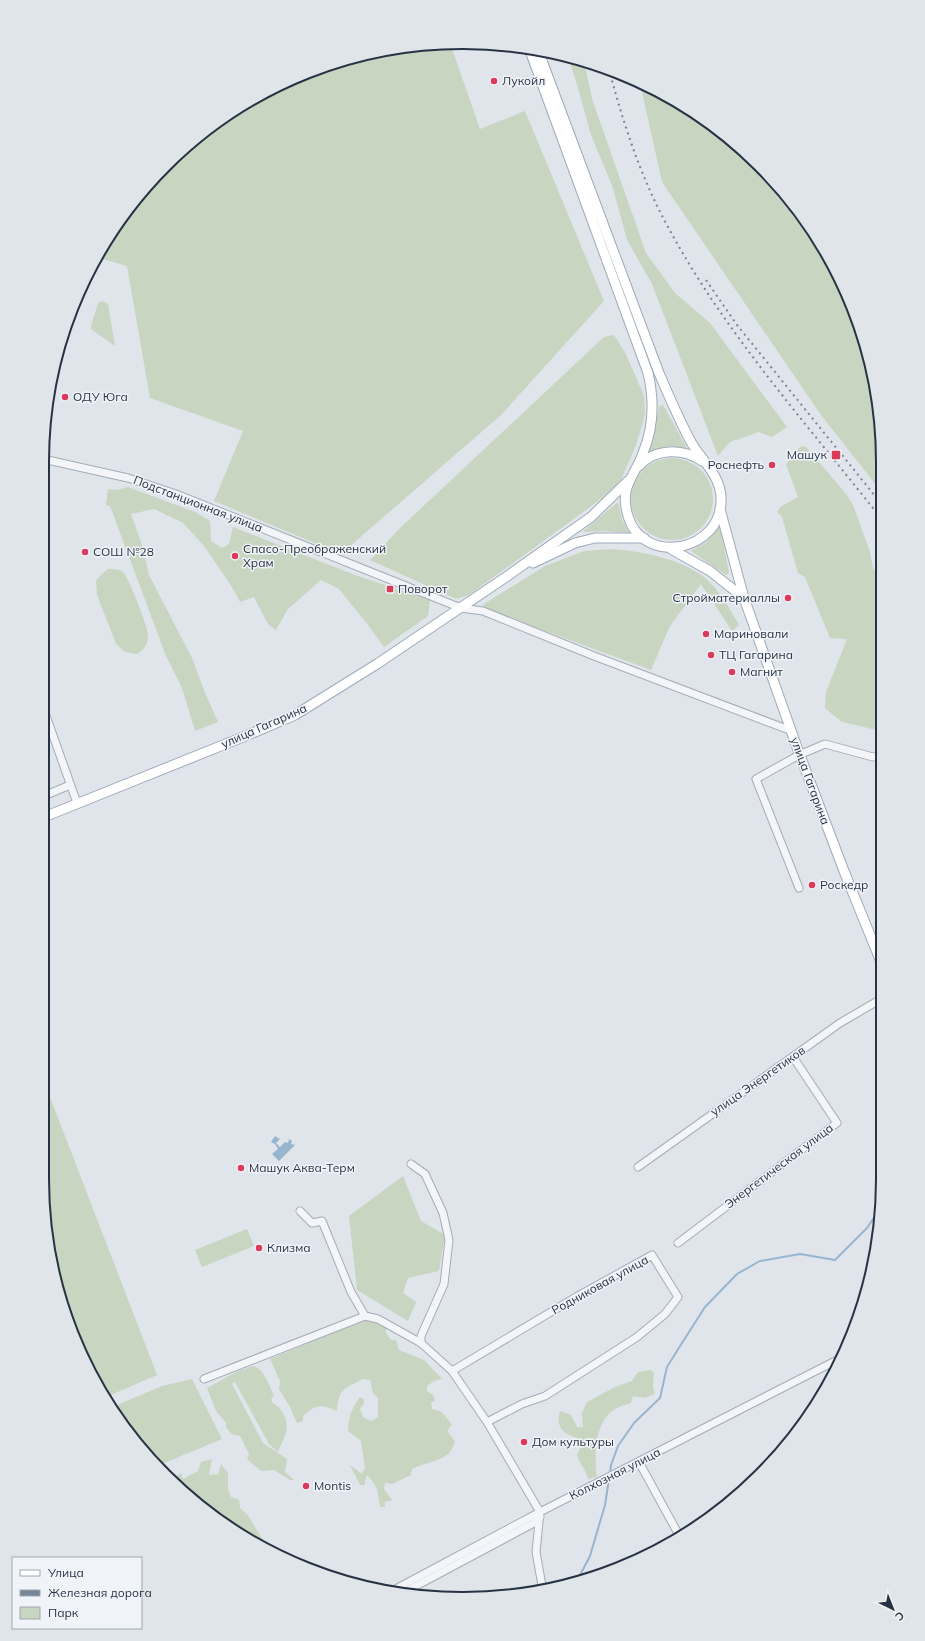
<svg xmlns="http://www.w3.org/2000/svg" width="925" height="1641" font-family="Mulish,sans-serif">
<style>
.green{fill:#c7d5c1}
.water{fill:#98b5ce}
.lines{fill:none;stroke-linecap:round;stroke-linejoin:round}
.stream{stroke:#98b5ce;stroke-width:2}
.minor-casing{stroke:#a5acb6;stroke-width:9}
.major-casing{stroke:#9eaab8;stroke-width:11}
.minor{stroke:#f3f5f8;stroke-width:7}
.major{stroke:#fff;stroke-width:9}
.rail{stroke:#788596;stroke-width:2;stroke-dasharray:2 4;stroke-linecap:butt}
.poi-dot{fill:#db3a59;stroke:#f0f4f8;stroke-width:1.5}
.labels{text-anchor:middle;stroke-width:3;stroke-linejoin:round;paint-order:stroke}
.poi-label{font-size:12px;fill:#273344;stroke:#f0f4f8;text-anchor:start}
.street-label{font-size:12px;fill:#273344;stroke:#f0f4f8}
.rim{fill:none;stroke:#273344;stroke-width:2}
</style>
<rect width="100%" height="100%" fill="#e0e5eb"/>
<!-- green -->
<g class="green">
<polygon points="435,43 450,43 480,129 525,111 604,301 501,415 341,554 214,501 243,431 150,398 127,266 96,257 147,185 207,129 277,85 354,56"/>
<polygon points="568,57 584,61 592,99 646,253 675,293 710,323 787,427 772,437 759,432 730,442 718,456 652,284 627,240 613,188 591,135 576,81"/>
<polygon points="640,83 673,98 760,165 812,229 861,327 879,408 880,490 821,415 662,182"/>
<polygon points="102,301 108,304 115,346 91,329 91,326 98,303"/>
<polygon points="614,335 626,354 644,396 645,415 636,445 620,482 597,502 469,595 456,599 370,560 400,528 604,337"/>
<polygon points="663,405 687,448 669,446 649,451 655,429 659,406"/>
<polygon points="804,446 807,448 846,494 853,505 870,552 873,568 880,576 881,731 842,722 825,708 826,692 847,639 830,638 805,577 798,573 782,517 777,512 780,507 798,497 786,464 800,447"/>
<circle cx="672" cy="499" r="41"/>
<polygon points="128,487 195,512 210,521 211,541 222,548 229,544 233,527 355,575 430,600 428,616 384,647 368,625 339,589 321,580 288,609 276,630 268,624 254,597 240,602 232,587 204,546 183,523 154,509 131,514 142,545 149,575 192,658 205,693 218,722 195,731 182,688 166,656 110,506 106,505 108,489 117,490"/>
<polygon points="618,502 622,519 629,533 604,531 584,532 583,531"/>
<polygon points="720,526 729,573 726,575 691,551 707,542"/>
<path d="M612,549c34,3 81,11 104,40 9,11 16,24 23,36l-7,6 -31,-47 -31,42 -19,44 -168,-62 1,-4 61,-38 39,-15z"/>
<path d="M108,569c5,0 11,0 15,3 6,6 25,55 25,64 0,9 -4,13 -11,18l-12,-2 -9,-8 -19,-49 -1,-14 5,-6z"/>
<polygon points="45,1084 157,1375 106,1397 85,1365 64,1313 46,1234"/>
<polygon points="403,1176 421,1221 445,1235 439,1271 408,1278 403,1293 416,1302 408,1321 357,1290 349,1216"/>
<polygon points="247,1229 254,1246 202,1267 195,1250"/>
<path d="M363,1320l14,1 9,7v5l5,7h5l3,10 25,10 18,19 -8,2 -7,5v5l6,4 2,6 -4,1 1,7c11,1 14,8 20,16l-5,5 8,12c-2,4 -4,10 -7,12 -10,8 -25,9 -36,15l-1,6 -19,9 -7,-1 -1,6 8,11 -7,2v5h-5c-3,-18 0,-17 -13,-32l-2,5v5h-5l-10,-20 12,9 3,-6 -4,-27 -13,-10c0,-14 4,-23 12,-34l4,2v4l-4,6 3,8 8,4 7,-4v-19l-5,-5 -3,-13 -7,-1c-18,9 -25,10 -26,32 -16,-7 -21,-7 -34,5v5l-6,2 -7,-16 -11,-18 1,-8 -10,-22z"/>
<path d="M253,1366c12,3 16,20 21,30l-3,3c2,6 7,6 10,11 11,17 4,25 -3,42l-9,-8 -34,-62 -3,2 31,59 24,16 -2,13 9,8h-4l-16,-10 -13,1 -14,-12 2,-5 -9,-18 -8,-2 -6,-6v-5l-10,-12 -9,-23 31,-17z"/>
<path d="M651,1370l3,3 -1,15 2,6 -11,4 -11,-2 -2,7c-3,1 -8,2 -12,4 -25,11 -25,47 -22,70l-9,2c-2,-10 -8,-14 -11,-24l4,-9 -4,-8c-14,-4 -22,-12 -17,-27l11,4 6,12h6l-1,-14 5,-11 28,-15 17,-6 6,-9z"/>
<polygon points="192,1379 222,1439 157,1466 129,1434 115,1406 162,1386"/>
<polygon points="212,1459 209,1475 218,1474 221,1464 228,1473 228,1489 231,1497 239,1500 240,1508 247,1514 265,1543 264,1548 229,1528 174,1483 175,1477 181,1473 183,1479 198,1471 201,1462"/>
</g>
<!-- water -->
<polygon class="water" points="275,1136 280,1139 276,1143 280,1147 285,1142 288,1143 289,1139 292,1141 291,1144 295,1145 279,1161 272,1154 278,1149 275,1144 271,1142"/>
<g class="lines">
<!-- stream -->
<g class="stream">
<polyline points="610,1474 611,1465 618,1446 634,1423 660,1398 667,1367 682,1343 705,1307 737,1274 760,1261 800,1254 835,1260 867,1228 882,1206"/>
<polyline points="577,1581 590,1556 605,1505 609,1479"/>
</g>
<!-- minor casing -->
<g class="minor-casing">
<g id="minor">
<polyline points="43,459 128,478 176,494 461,608 483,611 594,656 792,731"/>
<polyline points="44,710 77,803"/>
<polyline points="44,796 70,785"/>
<polyline points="799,888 756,779 799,755 825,744 873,757 881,755"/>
<polyline points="411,1164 425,1174 443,1213 449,1240 444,1284 421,1336 421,1343"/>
<polyline points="638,1167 840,1023 881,999"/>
<polyline points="300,1211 312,1223 322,1221 351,1292 365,1316 378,1319 421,1343 452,1371 487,1422 540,1512 536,1552 543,1591"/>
<polyline points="678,1243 837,1123 793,1057"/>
<polyline points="452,1371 576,1297 652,1255 678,1297 665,1314 637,1337 545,1396 522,1404 487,1422"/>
<polyline points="204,1379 365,1316"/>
<polyline points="639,1462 680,1537"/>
<polyline points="390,1592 540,1512 841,1358"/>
<polyline points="401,1594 534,1523 540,1517"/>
</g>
</g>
<!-- major casing -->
<g class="major-casing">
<g id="major">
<path d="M529,48l119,325c6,26 6,54 -5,80 -9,25 -24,33 -15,63 15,51 96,36 93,-19 -1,-22 -19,-36 -30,-55 -12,-22 -22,-46 -32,-69l-121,-323"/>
<path d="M639,466c16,-18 44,-18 63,-5"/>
<polyline points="720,509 744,598 798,750 844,871 881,962"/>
<polyline points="671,549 710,571 744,598"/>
<polyline points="533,563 575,543 595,538 644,538"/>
<polyline points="44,817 248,735 295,715 377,664 506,577 591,517 628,481"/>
</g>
</g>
<!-- minor -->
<use href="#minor" class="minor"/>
<!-- major -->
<use href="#major" class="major"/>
<!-- rail -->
<g class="rail">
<path d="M609,69c14,54 32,109 59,158 57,106 138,196 212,290"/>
<polyline points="706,280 737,325 880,502"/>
</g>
</g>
<!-- markers -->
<g class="poi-dot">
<circle cx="494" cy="81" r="4"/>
<circle cx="65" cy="397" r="4"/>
<rect x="831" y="450" width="10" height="10" rx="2"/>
<circle cx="772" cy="465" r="4"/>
<circle cx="85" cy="552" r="4"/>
<circle cx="235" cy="556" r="4"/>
<rect x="386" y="585" width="8" height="8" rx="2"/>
<circle cx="788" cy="598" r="4"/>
<circle cx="706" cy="634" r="4"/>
<circle cx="711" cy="655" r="4"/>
<circle cx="732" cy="672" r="4"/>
<circle cx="812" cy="885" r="4"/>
<circle cx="241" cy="1168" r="4"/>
<circle cx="259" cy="1248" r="4"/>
<circle cx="524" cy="1442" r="4"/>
<circle cx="306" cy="1486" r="4"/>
</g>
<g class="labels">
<!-- poi labels -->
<g class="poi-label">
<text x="502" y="85">Лукойл</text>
<text x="73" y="401">ОДУ Юга</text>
<text x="827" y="459" text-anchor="end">Машук</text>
<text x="764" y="469" text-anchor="end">Роснефть</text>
<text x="243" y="553">Спасо-Преображенский<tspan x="243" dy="14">Храм</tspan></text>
<text x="93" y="556">СОШ №28</text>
<text x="398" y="593">Поворот</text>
<text x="780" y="602" text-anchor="end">Стройматериаллы</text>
<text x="714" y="638">Мариновали</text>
<text x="719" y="659">ТЦ Гагарина</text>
<text x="740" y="676">Магнит</text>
<text x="820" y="889">Роскедр</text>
<text x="249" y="1172">Машук Аква-Терм</text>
<text x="267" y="1252">Клизма</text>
<text x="532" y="1446">Дом культуры</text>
<text x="314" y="1490">Montis</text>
</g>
<!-- street labels -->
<g class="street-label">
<text transform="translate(198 504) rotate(21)" y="4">Подстанционная улица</text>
<text transform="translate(264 726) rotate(-24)" y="4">улица Гагарина</text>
<text transform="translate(810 781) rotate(70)" y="4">улица Гагарина</text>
<text transform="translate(758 1081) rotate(-35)" y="4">улица Энергетиков</text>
<text transform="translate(779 1166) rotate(-37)" y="4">Энергетическая улица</text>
<text transform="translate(600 1285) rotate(-29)" y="4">Родниковая улица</text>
<text transform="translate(615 1474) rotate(-27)" y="4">Колхозная улица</text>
</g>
</g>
<!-- crop -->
<path d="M0 0H925V1641H0ZM462 49H463A413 413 0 0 1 876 462V1179A413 413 0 0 1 463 1592H462A413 413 0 0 1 49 1179V462A413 413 0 0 1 462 49Z" fill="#e0e5ea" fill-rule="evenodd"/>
<path class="rim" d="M462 49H463A413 413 0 0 1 876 462V1179A413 413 0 0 1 463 1592H462A413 413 0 0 1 49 1179V462A413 413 0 0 1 462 49Z"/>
<!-- legend -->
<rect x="12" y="1557" width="130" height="72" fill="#f0f4f8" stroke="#a0a7b0"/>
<rect x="20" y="1570" width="20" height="6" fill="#ffffff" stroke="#a0a7b0"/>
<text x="48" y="1577" font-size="12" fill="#273344">Улица</text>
<rect x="20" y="1590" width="20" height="6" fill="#788596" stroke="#a0a7b0"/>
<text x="48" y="1597" font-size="12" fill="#273344">Железная дорога</text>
<rect x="20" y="1607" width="20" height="12" fill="#c7d5c1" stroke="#a0a7b0"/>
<text x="48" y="1617" font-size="12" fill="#273344">Парк</text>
<!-- north arrow -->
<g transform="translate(893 1609) rotate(137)" stroke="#f0f4f8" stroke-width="3" paint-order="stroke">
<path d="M0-3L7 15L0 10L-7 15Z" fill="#273344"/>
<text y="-6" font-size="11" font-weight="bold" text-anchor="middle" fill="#273344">С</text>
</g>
</svg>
